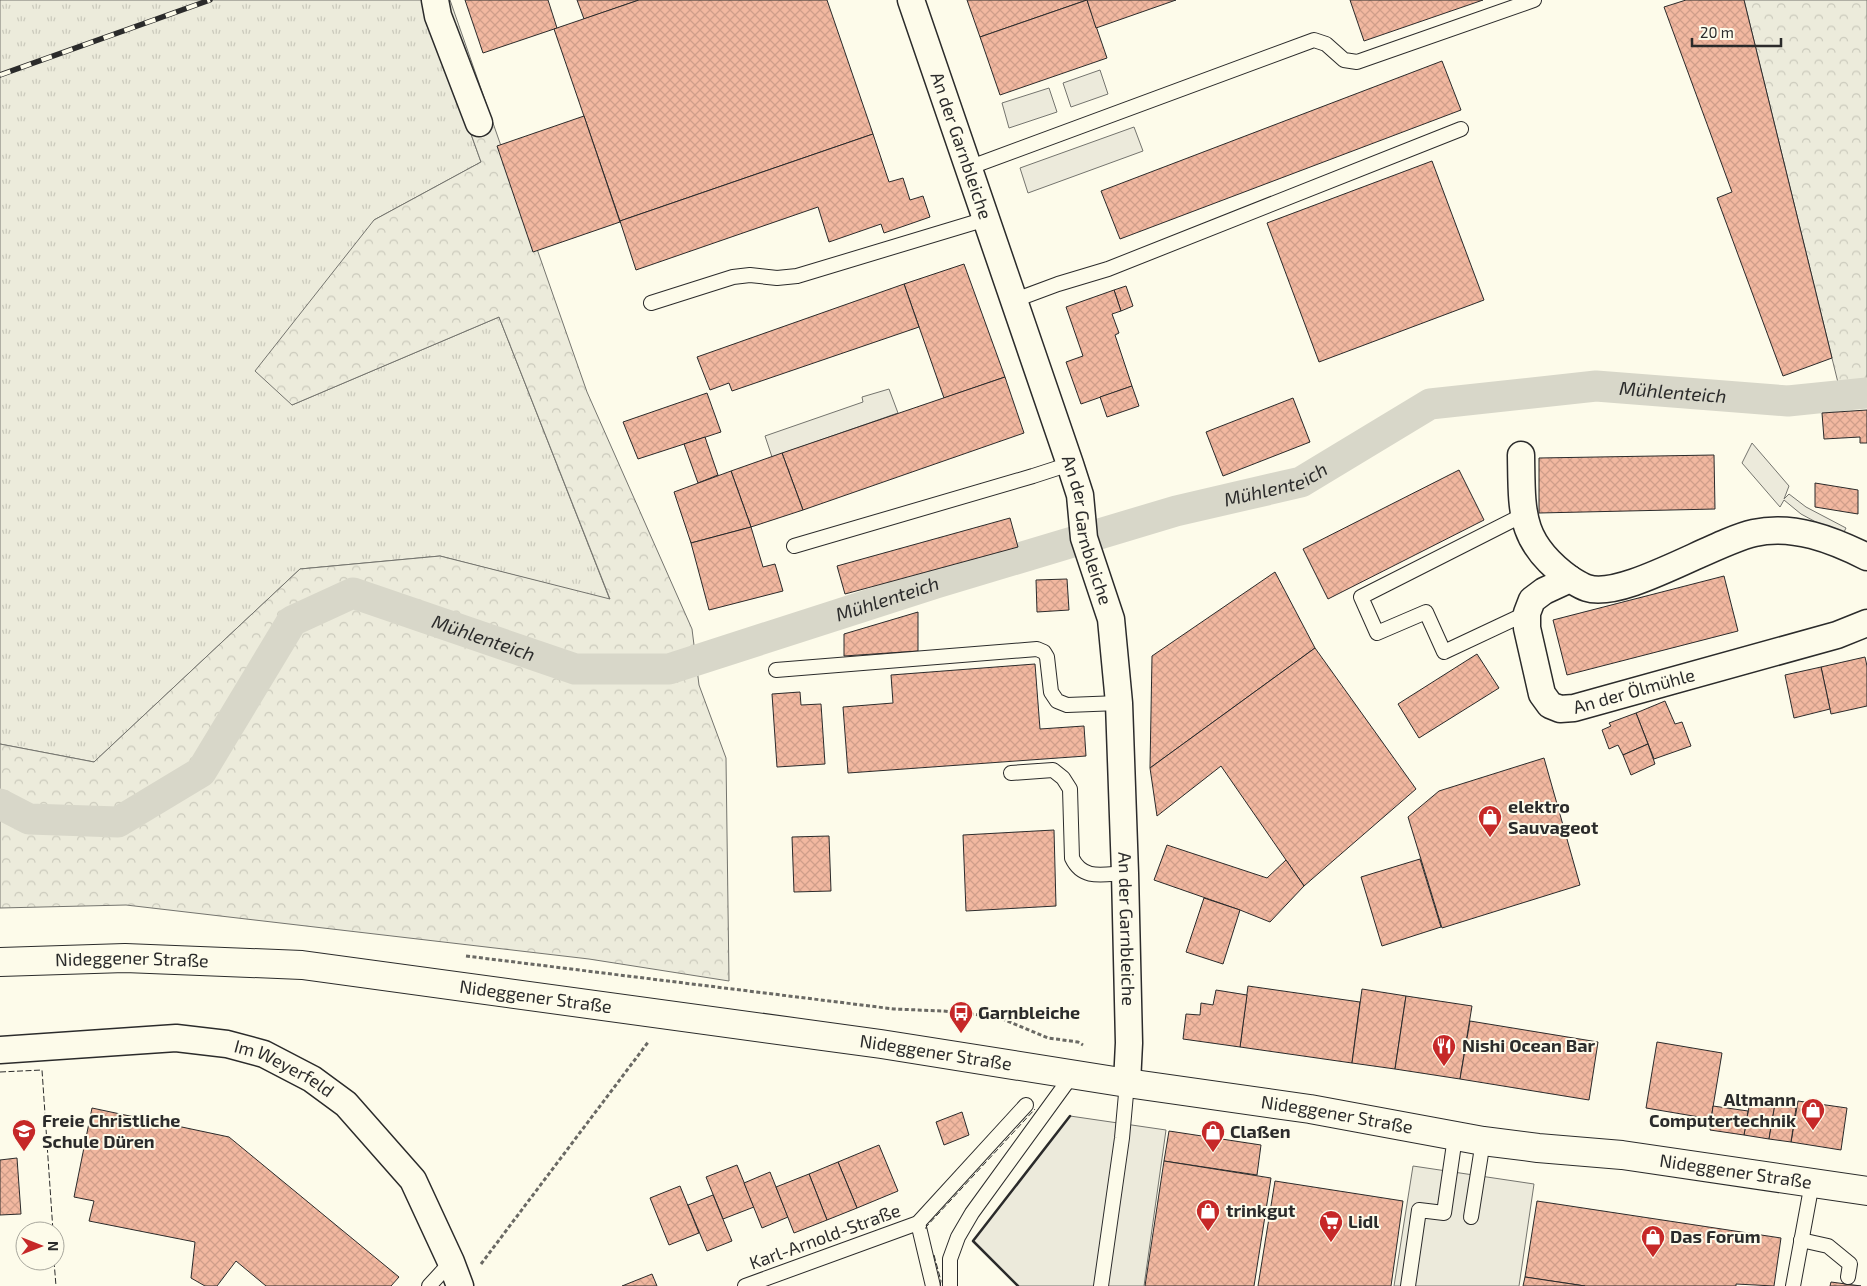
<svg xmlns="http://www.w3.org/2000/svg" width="1867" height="1286" font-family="'Exo 2',sans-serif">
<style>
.grass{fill:url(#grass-tufts);stroke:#74746e}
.forest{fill:url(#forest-crowns);stroke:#74746e}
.parking{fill:#eceadb;stroke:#74746e}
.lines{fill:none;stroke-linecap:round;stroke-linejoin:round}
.canal{stroke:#d8d7c9;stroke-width:31}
.building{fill:url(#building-cross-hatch);stroke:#2b2b2b}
.service-casing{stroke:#2b2b2b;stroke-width:16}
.minor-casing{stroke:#2b2b2b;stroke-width:29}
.secondary-casing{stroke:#2b2b2b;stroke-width:30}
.path{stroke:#6a6964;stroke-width:3;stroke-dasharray:4 2.5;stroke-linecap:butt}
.service{stroke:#fdfbea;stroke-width:14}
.minor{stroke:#fdfbea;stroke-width:26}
.secondary{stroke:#fdfbea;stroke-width:28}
.rail-casing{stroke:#2b2b2b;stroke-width:5.5}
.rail{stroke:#fdfbea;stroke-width:4;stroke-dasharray:11;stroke-linecap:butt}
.fence{stroke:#2b2b2b;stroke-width:1;stroke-dasharray:6 2.5;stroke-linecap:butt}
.wall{stroke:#2b2b2b;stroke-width:2.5}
.labels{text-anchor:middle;stroke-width:4;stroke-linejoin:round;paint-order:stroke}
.street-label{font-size:18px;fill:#2b2b2b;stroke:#fdfbea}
.poi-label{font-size:18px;font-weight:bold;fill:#2b2b2b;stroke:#fdfbea;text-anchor:start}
.water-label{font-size:19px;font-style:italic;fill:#2b2b2b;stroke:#fdfbea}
</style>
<defs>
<pattern id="grass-tufts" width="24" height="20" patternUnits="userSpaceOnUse" patternTransform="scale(1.25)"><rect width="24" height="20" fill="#ecebdb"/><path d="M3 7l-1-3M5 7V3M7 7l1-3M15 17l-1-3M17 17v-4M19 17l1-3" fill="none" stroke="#cbcabc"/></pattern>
<pattern id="forest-crowns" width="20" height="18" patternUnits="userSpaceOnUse" patternTransform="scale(1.25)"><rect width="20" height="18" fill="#ecebdb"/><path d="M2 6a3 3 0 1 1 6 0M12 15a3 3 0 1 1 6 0" fill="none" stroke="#cbcabc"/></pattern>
<pattern id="building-cross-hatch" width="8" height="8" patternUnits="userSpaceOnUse" patternTransform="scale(1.25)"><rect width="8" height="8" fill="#f2b8a0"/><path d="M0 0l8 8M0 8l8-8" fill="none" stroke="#d09e8a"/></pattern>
</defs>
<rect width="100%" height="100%" fill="#fdfbea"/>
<!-- grass -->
<polygon class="grass" points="0,0 423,0 481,162 374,220 292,405 499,317 610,600 440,556 300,569 94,762 0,744"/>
<!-- forest -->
<g class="forest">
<polygon points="423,0 450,0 587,392 692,629 699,685 726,758 729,981 589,959 126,905 0,908 0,744 94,762 300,569 440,556 610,599 499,317 292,405 255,371 374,220 481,162"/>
<polygon points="1744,0 1867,0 1867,401 1843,403"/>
</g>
<!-- parking -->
<g class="parking">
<polygon points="1100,70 1108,94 1071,107 1063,83"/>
<polygon points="1049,88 1057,112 1009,128 1002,103"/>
<polygon points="1134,127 1143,151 1028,193 1020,168"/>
<polygon points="889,389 898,413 772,457 765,436 863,402 862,397"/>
<polygon points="1752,443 1789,486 1784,499 1789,494 1806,507 1846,528 1842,536 1801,514 1784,500 1780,507 1742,463"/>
<polygon points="1070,1116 1166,1130 1144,1286 1018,1286 973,1241"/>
<polygon points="1413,1166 1534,1184 1519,1286 1394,1286"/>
</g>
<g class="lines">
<!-- canal -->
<path class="canal" id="s1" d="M0,804l29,15 89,3 83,-50 91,-151 61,-28 222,76h94l267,-86 240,-72 125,-29 129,-78 166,-18 192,15 79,-8"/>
</g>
<!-- building -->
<g class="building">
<polygon points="465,0 548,0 557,28 483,53"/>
<polygon points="577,0 639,0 584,19"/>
<polygon points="639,0 827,0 873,134 620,221 554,29"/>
<polygon points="967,0 1087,0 980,37"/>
<polygon points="1087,0 1107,58 1000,95 980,37"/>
<polygon points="1087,0 1176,0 1096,28"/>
<polygon points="1350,0 1483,0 1364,41"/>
<polygon points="1686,0 1744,0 1832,358 1783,376 1717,198 1732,192 1664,7"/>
<polygon points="1442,61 1461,110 1120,239 1101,191"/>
<polygon points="584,116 620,222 533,252 497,146"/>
<polygon points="873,134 889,182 903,178 910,200 923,196 930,217 884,233 881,224 829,242 818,207 636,270 620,221"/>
<polygon points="1432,161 1484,300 1319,362 1267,223"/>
<polygon points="964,264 1005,377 944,398 904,284"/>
<polygon points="904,284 919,327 732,391 729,383 710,390 697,357"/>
<polygon points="1126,286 1133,306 1121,311 1114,290"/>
<polygon points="1114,290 1121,311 1112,314 1119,333 1115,335 1132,386 1081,404 1066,362 1083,356 1066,307"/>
<polygon points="1005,377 1024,433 803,510 782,453"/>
<polygon points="1132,386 1139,406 1107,417 1100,397"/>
<polygon points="707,393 721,432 638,459 623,422"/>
<polygon points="1293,398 1310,442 1223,476 1206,432"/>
<polygon points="1867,410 1867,443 1860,443 1860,437 1824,439 1822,413"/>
<polygon points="705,437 718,475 698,483 684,444"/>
<polygon points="782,453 803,510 751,527 731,471"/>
<polygon points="1714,455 1715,509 1539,513 1539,458"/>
<polygon points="1459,470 1484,520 1328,599 1303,549"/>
<polygon points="731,471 751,527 691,543 674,492"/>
<polygon points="1815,483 1858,490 1858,514 1815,507"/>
<polygon points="1010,518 1018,547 845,594 837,566"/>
<polygon points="751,527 763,567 775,564 783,591 709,610 691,543"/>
<polygon points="1275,572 1315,648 1150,768 1152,656"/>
<polygon points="1724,576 1738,631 1567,675 1553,620"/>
<polygon points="1067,579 1069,610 1037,612 1036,580"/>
<polygon points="918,612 918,651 844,656 844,634"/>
<polygon points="1315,648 1416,789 1304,886 1221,766 1157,816 1150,768"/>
<polygon points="1477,654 1499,688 1419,738 1398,704"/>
<polygon points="1865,657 1867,666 1867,706 1831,714 1821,667"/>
<polygon points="1035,664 1040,729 1084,726 1086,756 848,773 843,707 893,703 891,675"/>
<polygon points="1821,667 1830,709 1794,718 1785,675"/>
<polygon points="800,692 801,705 821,704 825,764 777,767 772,694"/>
<polygon points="1665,701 1675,724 1682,722 1691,746 1654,759 1636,713"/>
<polygon points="1636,713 1648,744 1623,755 1618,745 1609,749 1602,730 1611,726 1609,723"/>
<polygon points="1648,744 1655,764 1631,775 1623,755"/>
<polygon points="1544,758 1580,885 1442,928 1408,817 1439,791"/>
<polygon points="1054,830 1056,906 966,911 963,835"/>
<polygon points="829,836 831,891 794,892 792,837"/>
<polygon points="1167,845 1267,878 1286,860 1304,886 1270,922 1240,910 1154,880"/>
<polygon points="1420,859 1441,927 1382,946 1361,877"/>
<polygon points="1204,898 1240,910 1223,964 1186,952"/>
<polygon points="1248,986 1360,1002 1352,1063 1240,1047"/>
<polygon points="1362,989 1406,996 1395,1069 1352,1063"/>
<polygon points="1216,990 1247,995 1240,1047 1183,1039 1186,1014 1200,1015 1201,1003 1213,1005"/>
<polygon points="1406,996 1472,1006 1460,1079 1395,1069"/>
<polygon points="1470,1021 1598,1042 1589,1100 1460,1079"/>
<polygon points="1657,1042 1722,1053 1711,1119 1646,1108"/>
<polygon points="1750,1101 1775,1104 1769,1139 1744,1135"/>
<polygon points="1798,1101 1847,1108 1841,1150 1791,1142"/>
<polygon points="1775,1104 1796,1108 1791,1142 1769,1139"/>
<polygon points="1713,1106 1748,1111 1744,1135 1710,1130"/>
<polygon points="92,1108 229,1137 399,1277 391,1286 266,1286 236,1261 217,1286 205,1286 191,1278 195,1242 89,1221 94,1201 74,1197"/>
<polygon points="962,1112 969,1135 944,1145 936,1122"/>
<polygon points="1169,1131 1261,1145 1257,1175 1164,1161"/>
<polygon points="879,1145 898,1191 857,1208 838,1162"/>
<polygon points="17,1158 21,1214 0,1215 0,1160"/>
<polygon points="1164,1161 1271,1178 1254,1286 1145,1286"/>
<polygon points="838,1162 857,1208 827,1220 809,1174"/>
<polygon points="737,1165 754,1207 723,1219 706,1177"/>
<polygon points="770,1172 788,1217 762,1228 744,1183"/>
<polygon points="809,1174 827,1220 794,1233 776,1187"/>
<polygon points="1275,1181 1403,1201 1391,1286 1258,1286"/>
<polygon points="680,1186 699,1233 669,1245 650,1198"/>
<polygon points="713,1195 732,1241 707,1251 688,1205"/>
<polygon points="1537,1201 1781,1238 1774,1286 1736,1284 1736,1286 1585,1286 1525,1277"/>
<polygon points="652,1274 657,1286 622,1286"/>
<polygon points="1525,1277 1585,1286 1523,1286"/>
<polygon points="1831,1282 1861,1286 1830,1286"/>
</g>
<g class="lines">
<!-- service casing -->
<g class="service-casing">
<g id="service">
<polyline points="968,168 1314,40 1326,44 1344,60 1357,62 1534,0"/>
<polyline points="1015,300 1058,284 1108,269 1461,129"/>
<polyline points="651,303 733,277 750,275 777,278 797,276 986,219"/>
<polyline points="1525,514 1361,597 1377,633 1426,612 1444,652 1527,613"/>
<polyline points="794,546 1033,476 1070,464"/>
<polyline points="776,670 1037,649 1044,652 1047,657 1051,692 1057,701 1067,705 1119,703"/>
<path d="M1011,773l42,-3 10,8 7,11 2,69c11,23 32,16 53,15"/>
<polyline points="1471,1217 1483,1141"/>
<polyline points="918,1223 933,1286"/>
<polyline points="1801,1240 1828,1246 1850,1264 1848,1277"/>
<polyline points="429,1286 451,1262"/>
<polyline points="745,1286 918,1223 1026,1105"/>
<polyline points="950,1286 950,1259 958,1237 972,1213 1073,1074"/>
<polyline points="1101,1286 1122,1138 1127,1083"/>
<polyline points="1408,1286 1419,1210 1444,1213 1455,1137"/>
<polyline points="1793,1286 1812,1183"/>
</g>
</g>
<!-- minor casing -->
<g class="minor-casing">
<g id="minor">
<polyline points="435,0 438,16 479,123"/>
<path id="s2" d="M911,0l159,464 10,31 4,43 27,81 8,84 6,170 4,170 -2,40"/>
<path d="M1521,455c1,58 -2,87 49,124"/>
<path id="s3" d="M1867,557c-34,-17 -74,-33 -113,-24 -41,9 -131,67 -167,55 -6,-2 -12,-6 -17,-9l-26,12 -12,9 -5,13v15l15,66 8,11 10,4 14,-1 263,-73 30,-12"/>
<path id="s4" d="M0,1050l176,-12 51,6 37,10 48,25 34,25 67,76 38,82 9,24"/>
</g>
</g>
<!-- secondary casing -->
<g class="secondary-casing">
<g id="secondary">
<path id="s5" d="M0,962l125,-4 177,7 579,79 246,39 183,26 173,32 55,7 84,7 245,36"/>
</g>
</g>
<!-- path -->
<g class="path">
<polyline points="466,956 894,1009 943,1011 998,1017 1048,1038 1078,1042 1083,1045"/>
<polyline points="481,1264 649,1041"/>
</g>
<!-- service -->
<use href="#service" class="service"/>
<!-- minor -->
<use href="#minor" class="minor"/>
<!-- secondary -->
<use href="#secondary" class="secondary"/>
<!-- rail casing -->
<g class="rail-casing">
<polyline id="rail" points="0,75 210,0"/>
</g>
<!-- rail -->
<use href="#rail" class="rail"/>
<!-- fence -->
<g class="fence">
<polyline points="0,1072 42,1070 53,1231"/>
<polyline points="926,1229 926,1227 1035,1109"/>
<polyline points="934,1255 941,1281 940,1286"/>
<polyline points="54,1261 56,1286"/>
</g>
<!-- wall -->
<polyline class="wall" points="1018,1286 973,1241 1070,1116"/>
</g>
<!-- icons -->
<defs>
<g id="shop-pin" transform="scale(1.25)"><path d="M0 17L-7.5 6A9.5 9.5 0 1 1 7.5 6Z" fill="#c62828" stroke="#fdfbea"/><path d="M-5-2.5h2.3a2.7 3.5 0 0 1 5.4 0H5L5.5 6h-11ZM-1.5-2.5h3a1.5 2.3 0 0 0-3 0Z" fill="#fff"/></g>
<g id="bus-pin" transform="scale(1.25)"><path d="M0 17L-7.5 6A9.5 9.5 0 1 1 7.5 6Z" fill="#c62828" stroke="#fdfbea"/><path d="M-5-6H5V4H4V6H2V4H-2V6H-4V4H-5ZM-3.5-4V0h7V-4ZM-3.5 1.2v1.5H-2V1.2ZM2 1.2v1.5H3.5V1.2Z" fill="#fff"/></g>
<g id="restaurant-pin" transform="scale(1.25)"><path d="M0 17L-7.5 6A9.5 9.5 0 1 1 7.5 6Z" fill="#c62828" stroke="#fdfbea"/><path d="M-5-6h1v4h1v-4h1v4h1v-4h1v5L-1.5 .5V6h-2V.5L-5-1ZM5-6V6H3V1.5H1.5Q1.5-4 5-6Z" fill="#fff"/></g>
<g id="school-pin" transform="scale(1.25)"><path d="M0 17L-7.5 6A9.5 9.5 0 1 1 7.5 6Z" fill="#c62828" stroke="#fdfbea"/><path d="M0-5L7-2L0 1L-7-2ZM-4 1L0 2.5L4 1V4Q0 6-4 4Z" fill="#fff"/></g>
<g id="supermarket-pin" transform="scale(1.25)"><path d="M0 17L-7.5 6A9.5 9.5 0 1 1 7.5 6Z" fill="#c62828" stroke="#fdfbea"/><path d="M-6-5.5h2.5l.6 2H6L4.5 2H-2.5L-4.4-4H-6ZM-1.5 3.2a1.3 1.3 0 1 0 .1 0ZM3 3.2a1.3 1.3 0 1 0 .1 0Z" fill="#fff"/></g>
</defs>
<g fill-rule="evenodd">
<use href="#shop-pin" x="1490" y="817"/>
<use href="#bus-pin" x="961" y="1013"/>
<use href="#restaurant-pin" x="1444" y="1046"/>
<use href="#shop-pin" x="1813" y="1110"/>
<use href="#school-pin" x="24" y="1131"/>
<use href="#shop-pin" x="1213" y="1132"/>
<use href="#shop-pin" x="1208" y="1211"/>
<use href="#supermarket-pin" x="1331" y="1222"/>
<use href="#shop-pin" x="1653" y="1237"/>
</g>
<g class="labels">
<!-- street labels -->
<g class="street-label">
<text dy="6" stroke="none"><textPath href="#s2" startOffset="154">An der Garnbleiche</textPath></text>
<text dy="6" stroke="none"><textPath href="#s2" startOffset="559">An der Garnbleiche</textPath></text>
<text dy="6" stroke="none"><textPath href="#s3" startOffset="556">An der Ölmühle</textPath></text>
<text dy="6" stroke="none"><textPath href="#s2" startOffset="962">An der Garnbleiche</textPath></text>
<text dy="6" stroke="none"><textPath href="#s5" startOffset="132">Nideggener Straße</textPath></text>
<text dy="6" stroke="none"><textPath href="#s5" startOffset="538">Nideggener Straße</textPath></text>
<text dy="6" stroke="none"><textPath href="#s5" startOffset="942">Nideggener Straße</textPath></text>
<text dy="6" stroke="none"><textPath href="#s4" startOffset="290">Im Weyerfeld</textPath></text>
<text dy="6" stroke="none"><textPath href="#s5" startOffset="1348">Nideggener Straße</textPath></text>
<text dy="6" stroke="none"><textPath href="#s5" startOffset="1751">Nideggener Straße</textPath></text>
<text transform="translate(825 1237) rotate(-20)" y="6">Karl-Arnold-Straße</text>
</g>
<!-- poi labels -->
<g class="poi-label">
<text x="1508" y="813">elektro<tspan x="1508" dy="21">Sauvageot</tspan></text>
<text x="978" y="1019">Garnbleiche</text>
<text x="1462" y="1052">Nishi Ocean Bar</text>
<text x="1796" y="1106" text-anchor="end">Altmann<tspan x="1796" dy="21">Computertechnik</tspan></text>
<text x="42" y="1127">Freie Christliche<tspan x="42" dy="21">Schule Düren</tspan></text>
<text x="1230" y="1138">Claßen</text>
<text x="1226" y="1217">trinkgut</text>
<text x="1348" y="1228">Lidl</text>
<text x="1670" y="1243">Das Forum</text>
</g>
<!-- water labels -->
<g class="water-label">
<text dy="7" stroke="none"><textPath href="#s1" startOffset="1845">Mühlenteich</textPath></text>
<text dy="7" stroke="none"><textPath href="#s1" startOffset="1425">Mühlenteich</textPath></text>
<text dy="7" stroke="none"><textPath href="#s1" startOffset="1020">Mühlenteich</textPath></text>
<text dy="7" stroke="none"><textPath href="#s1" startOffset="600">Mühlenteich</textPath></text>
</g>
</g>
<!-- north arrow -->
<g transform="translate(40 1246) rotate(90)"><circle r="24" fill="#fdfbea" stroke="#a9a89e"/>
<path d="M0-4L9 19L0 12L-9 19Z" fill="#c62828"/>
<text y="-8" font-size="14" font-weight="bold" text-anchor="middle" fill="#2b2b2b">N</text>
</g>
<!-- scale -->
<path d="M1692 38v8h89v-8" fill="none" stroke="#2b2b2b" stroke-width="2.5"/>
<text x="1700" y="38" font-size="15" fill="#2b2b2b" stroke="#fdfbea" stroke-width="4" paint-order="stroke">20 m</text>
</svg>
